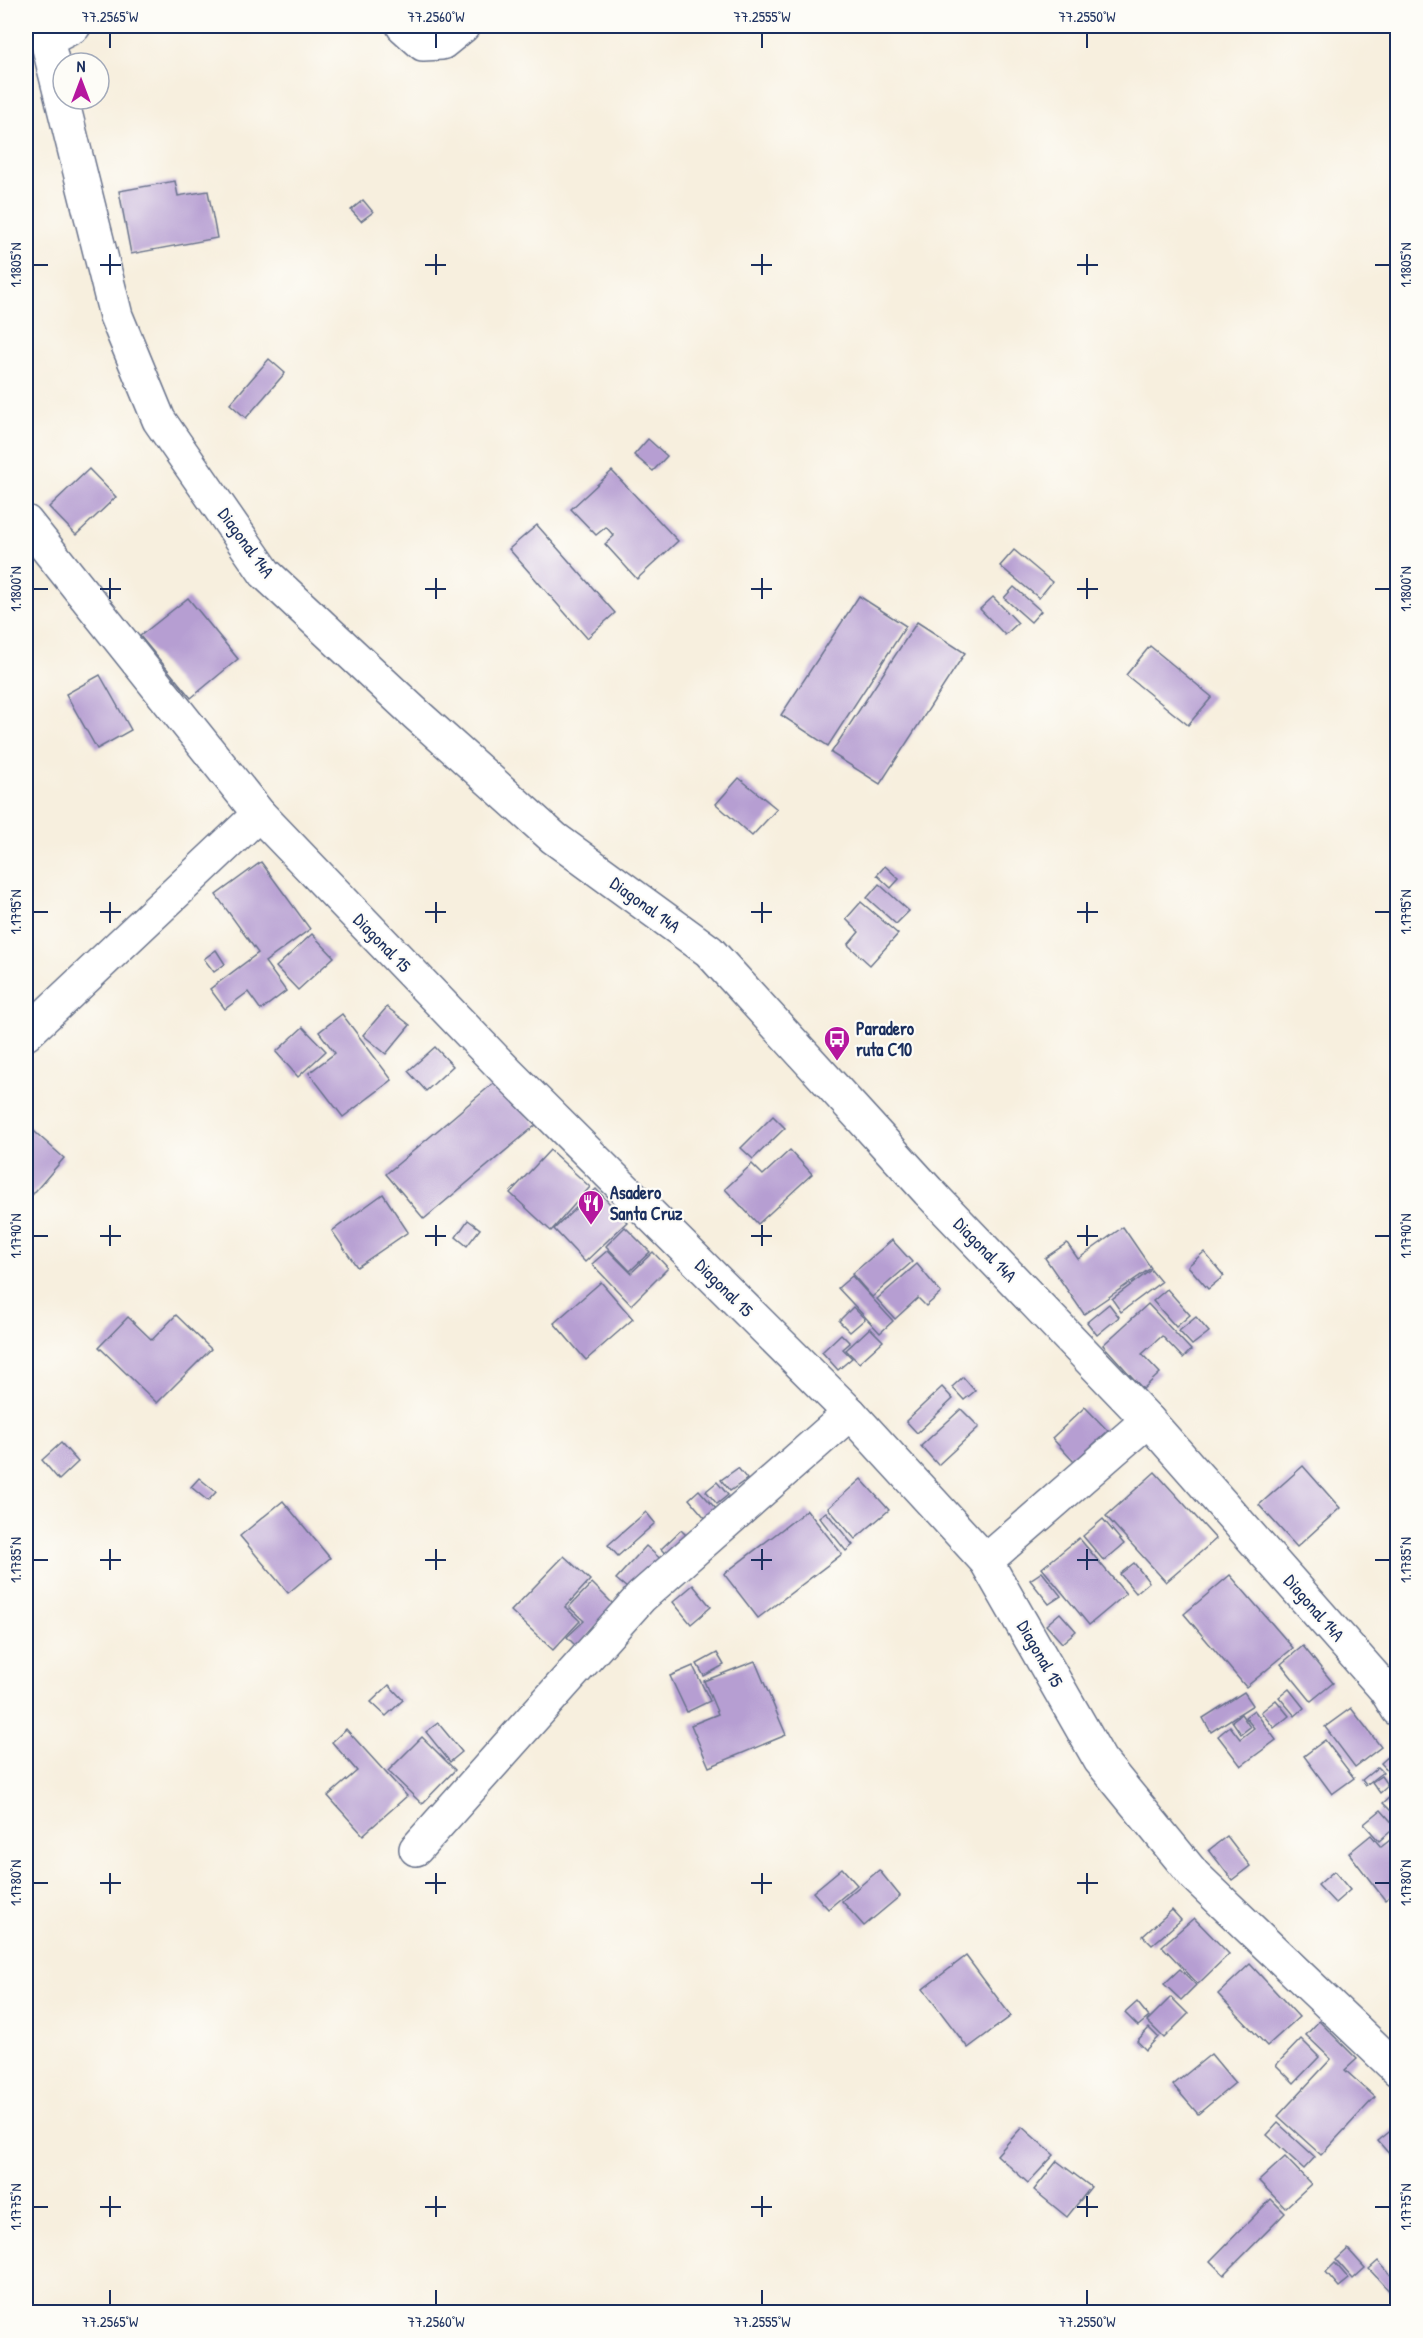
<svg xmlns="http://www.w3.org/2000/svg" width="1423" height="2338" font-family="'Patrick Hand',sans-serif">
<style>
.building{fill:#b69ed2}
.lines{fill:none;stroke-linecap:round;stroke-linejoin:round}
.street-casing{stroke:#68728b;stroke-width:36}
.street{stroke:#fff;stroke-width:33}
.ticks{fill:none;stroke:#1b2f5e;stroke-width:2}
.labels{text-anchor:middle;stroke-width:4.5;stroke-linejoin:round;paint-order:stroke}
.street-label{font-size:18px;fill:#1b2f5e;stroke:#fdfcf7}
.poi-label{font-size:18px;font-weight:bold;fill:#1b2f5e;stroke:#fdfcf7;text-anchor:start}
.neatline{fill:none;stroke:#1b2f5e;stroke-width:2}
.ticks-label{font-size:15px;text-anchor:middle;fill:#1b2f5e}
</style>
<rect width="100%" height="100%" fill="#fdfcf7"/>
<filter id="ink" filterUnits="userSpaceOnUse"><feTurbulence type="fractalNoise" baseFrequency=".0167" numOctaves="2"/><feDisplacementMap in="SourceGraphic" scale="12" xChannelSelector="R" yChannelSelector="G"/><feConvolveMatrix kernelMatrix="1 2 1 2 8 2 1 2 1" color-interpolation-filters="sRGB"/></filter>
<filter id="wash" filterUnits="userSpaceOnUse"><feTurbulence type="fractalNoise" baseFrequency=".008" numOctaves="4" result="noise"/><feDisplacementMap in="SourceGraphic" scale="24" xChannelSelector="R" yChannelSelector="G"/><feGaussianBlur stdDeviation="1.35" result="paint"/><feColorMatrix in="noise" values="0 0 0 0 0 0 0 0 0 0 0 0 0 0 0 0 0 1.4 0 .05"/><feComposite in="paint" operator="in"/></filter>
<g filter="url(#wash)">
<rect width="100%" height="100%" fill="#f7efde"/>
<g id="blocks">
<!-- building -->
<g class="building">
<polygon points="175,181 178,196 208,191 217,238 131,254 119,191"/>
<polygon points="363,200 373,212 361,221 351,210"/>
<polygon points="269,359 285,373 246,418 230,404"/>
<polygon points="648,439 667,456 653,471 634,455"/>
<polygon points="89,469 116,497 76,535 49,507"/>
<polygon points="612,471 678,541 637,579 605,544 614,536 606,527 596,535 571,509"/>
<polygon points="537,525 615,613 587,638 509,549"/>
<polygon points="1014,550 1052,582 1039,598 1000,566"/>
<polygon points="1014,587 1041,611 1031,622 1004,598"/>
<polygon points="859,596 906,626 828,746 781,715"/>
<polygon points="993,597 1018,623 1005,635 980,609"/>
<polygon points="188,598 238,659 191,698 140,636"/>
<polygon points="917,622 965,653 880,784 831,753"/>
<polygon points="1150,646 1212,697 1188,725 1126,675"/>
<polygon points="100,675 131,730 97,749 66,694"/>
<polygon points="739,778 777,809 752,836 716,804"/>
<polygon points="261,862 310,929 265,962 286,991 261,1010 248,992 225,1009 210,989 258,953 216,895"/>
<polygon points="885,866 899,879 891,888 877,875"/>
<polygon points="879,884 909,911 896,924 867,898"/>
<polygon points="861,902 898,934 870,965 848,945 859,932 846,919"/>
<polygon points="312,934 334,957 298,990 276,967"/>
<polygon points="216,950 225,964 214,972 204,959"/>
<polygon points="387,1007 410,1025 386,1054 363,1035"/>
<polygon points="342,1014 392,1080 343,1117 309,1073 335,1053 319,1032"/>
<polygon points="303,1027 326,1051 298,1077 276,1052"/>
<polygon points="435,1047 453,1066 426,1091 408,1071"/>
<polygon points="497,1080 536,1125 424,1219 386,1174"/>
<polygon points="773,1116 785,1128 753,1159 741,1148"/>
<polygon points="26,1124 64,1158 26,1202"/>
<polygon points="550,1150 590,1187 551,1231 510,1193"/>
<polygon points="790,1150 812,1174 758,1224 725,1189 752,1164 763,1175"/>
<polygon points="596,1189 627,1222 585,1262 554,1229"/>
<polygon points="383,1194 408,1232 357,1267 332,1231"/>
<polygon points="468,1220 480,1229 467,1246 456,1237"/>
<polygon points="625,1227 650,1252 630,1271 606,1246"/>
<polygon points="1123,1227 1151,1268 1084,1314 1045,1258 1067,1243 1078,1259"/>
<polygon points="892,1240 912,1262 872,1297 852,1274"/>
<polygon points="608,1250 631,1273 653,1252 668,1268 631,1305 592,1264"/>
<polygon points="1204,1252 1224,1276 1208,1289 1188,1266"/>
<polygon points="917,1264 941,1293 926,1306 918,1298 895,1319 877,1299"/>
<polygon points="1151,1270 1161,1282 1121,1312 1112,1299"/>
<polygon points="852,1276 893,1321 880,1333 838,1288"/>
<polygon points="601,1282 633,1319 586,1360 554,1323"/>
<polygon points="1167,1289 1190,1315 1176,1327 1153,1301"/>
<polygon points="1109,1304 1119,1317 1097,1335 1087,1322"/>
<polygon points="1148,1304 1191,1350 1183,1358 1162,1336 1142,1354 1160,1373 1143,1389 1103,1345"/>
<polygon points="853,1307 865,1319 850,1332 839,1321"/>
<polygon points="176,1315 211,1349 157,1403 99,1347 128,1317 152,1340"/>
<polygon points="1196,1317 1209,1332 1192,1345 1179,1331"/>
<polygon points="870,1328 883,1341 859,1363 846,1350"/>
<polygon points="841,1334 850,1343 843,1349 852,1358 838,1370 822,1352"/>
<polygon points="963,1377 975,1391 964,1400 952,1387"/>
<polygon points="942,1387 953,1399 917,1433 906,1421"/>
<polygon points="1085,1407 1108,1431 1074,1462 1052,1438"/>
<polygon points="961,1409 979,1427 938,1465 921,1446"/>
<polygon points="61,1443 78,1462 59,1480 42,1460"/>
<polygon points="1303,1466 1340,1508 1297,1547 1259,1505"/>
<polygon points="738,1468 747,1479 730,1491 721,1480"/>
<polygon points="1155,1472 1216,1539 1166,1582 1106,1516"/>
<polygon points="199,1478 216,1492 208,1501 191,1487"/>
<polygon points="861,1479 889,1510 855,1539 828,1508"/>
<polygon points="717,1482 728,1495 717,1504 706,1491"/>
<polygon points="699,1490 717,1510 706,1519 689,1499"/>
<polygon points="283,1501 330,1558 288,1593 240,1536"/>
<polygon points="807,1510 842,1554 758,1618 724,1574"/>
<polygon points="646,1512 655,1523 618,1556 608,1545"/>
<polygon points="826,1512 853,1545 846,1551 819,1517"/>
<polygon points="1103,1519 1124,1544 1104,1561 1083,1536"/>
<polygon points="681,1530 694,1543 674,1563 661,1549"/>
<polygon points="1079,1538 1126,1594 1089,1625 1042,1568"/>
<polygon points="646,1546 665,1563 637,1596 616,1579"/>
<polygon points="564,1556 590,1580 565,1607 580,1621 553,1650 511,1611"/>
<polygon points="1134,1563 1149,1582 1136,1593 1120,1574"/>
<polygon points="1042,1572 1061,1596 1049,1604 1030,1580"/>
<polygon points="1230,1575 1293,1648 1246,1687 1184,1614"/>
<polygon points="592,1583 616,1607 577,1647 567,1637 584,1621 569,1607"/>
<polygon points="693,1585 711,1607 691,1624 673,1602"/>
<polygon points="1060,1613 1076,1631 1062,1643 1046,1625"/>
<polygon points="1303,1646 1333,1683 1311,1701 1281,1664"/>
<polygon points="717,1653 724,1665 704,1676 697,1664"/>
<polygon points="755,1661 786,1735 709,1767 691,1725 718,1714 704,1681"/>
<polygon points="693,1666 710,1701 687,1712 670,1676"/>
<polygon points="389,1685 403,1700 386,1716 371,1702"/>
<polygon points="1289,1689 1304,1708 1295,1716 1279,1697"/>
<polygon points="1244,1692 1253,1705 1211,1732 1203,1718"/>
<polygon points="1276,1700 1289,1716 1274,1728 1261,1712"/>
<polygon points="1351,1708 1381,1747 1355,1767 1325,1727"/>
<polygon points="1254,1710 1276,1740 1241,1766 1218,1736 1230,1726 1240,1739 1254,1728 1245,1717"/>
<polygon points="1241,1714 1250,1727 1241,1734 1232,1721"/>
<polygon points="438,1723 462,1752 450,1762 426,1732"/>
<polygon points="346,1729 407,1796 363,1835 328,1796 357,1771 332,1742"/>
<polygon points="422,1737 455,1770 422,1804 388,1771"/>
<polygon points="1325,1740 1354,1778 1332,1794 1304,1756"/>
<polygon points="1390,1755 1398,1763 1398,1771 1392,1775 1381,1763"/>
<polygon points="1378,1767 1383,1772 1366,1785 1362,1780"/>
<polygon points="1381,1776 1388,1786 1380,1793 1372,1782"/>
<polygon points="1398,1790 1398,1818 1383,1803"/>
<polygon points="1381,1810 1396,1827 1379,1841 1364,1824"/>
<polygon points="1398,1834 1398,1890 1385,1900 1349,1853 1371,1835 1381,1847"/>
<polygon points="1227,1836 1250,1866 1232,1880 1209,1850"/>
<polygon points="842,1868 857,1885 828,1909 813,1892"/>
<polygon points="879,1870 900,1896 864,1926 842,1901"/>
<polygon points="1334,1871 1350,1890 1335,1903 1318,1885"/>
<polygon points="1172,1910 1181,1920 1152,1945 1143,1936"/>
<polygon points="1194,1918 1229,1954 1198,1984 1162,1946"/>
<polygon points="966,1956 1011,2016 968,2048 923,1989"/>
<polygon points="1250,1964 1299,2017 1267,2046 1218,1994"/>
<polygon points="1180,1969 1196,1985 1181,2000 1164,1984"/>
<polygon points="1171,1997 1188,2014 1164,2038 1147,2021"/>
<polygon points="1137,2002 1149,2017 1138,2026 1125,2013"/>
<polygon points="1319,2021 1357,2059 1345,2070 1375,2097 1321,2155 1278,2116 1331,2059 1306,2035"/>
<polygon points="1149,2028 1158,2037 1146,2050 1137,2041"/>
<polygon points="1301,2039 1319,2057 1294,2083 1276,2065"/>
<polygon points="1211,2054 1235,2083 1198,2114 1173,2085"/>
<polygon points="1278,2123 1315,2157 1304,2169 1267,2135"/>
<polygon points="1398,2125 1398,2151 1391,2156 1378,2141"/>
<polygon points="1022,2127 1054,2155 1028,2183 997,2155"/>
<polygon points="1285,2157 1311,2184 1285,2208 1259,2181"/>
<polygon points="1057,2161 1091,2187 1067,2217 1034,2190"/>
<polygon points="1271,2199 1285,2213 1224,2275 1210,2261"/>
<polygon points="1348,2249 1365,2268 1353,2279 1336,2260"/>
<polygon points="1378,2261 1398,2283 1398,2295 1395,2297 1369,2269"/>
<polygon points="1335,2263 1349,2279 1339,2287 1326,2272"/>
</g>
</g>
</g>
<g filter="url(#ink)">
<use href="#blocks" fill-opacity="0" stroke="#68728b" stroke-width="1.5"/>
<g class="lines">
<!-- street casing -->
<g class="street-casing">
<g id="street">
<polyline points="41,26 47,40 116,316 159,420 265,573 417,715 554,838 709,951 928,1191 1148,1420 1385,1689 1398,1710"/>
<polyline points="403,26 423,44 442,43 463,26"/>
<polyline points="47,40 74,26"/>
<polyline points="26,522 259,814 508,1073 850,1413 986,1561 1100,1760 1194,1875 1398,2070"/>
<polyline points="26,1034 259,814"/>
<polyline points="986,1561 1148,1420"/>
<polyline points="416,1849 641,1597 850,1413"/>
</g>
</g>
<!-- street -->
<use href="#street" class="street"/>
</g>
</g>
<!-- ticks -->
<path class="ticks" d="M110,33v15M436,33v15M762,33v15M1087,33v15M110,254v21M436,254v21M762,254v21M1087,254v21M33,265h15M100,265h21M425,265h21M751,265h21M1077,265h21M1375,265h15M110,578v21M436,578v21M762,578v21M1087,578v21M33,589h15M100,589h21M425,589h21M751,589h21M1077,589h21M1375,589h15M110,902v21M436,902v21M762,902v21M1087,902v21M33,912h15M100,912h21M425,912h21M751,912h21M1077,912h21M1375,912h15M110,1225v21M436,1225v21M762,1225v21M1087,1225v21M33,1236h15M100,1236h21M425,1236h21M751,1236h21M1077,1236h21M1375,1236h15M110,1549v21M436,1549v21M762,1549v21M1087,1549v21M33,1560h15M100,1560h21M425,1560h21M751,1560h21M1077,1560h21M1375,1560h15M110,1873v21M436,1873v21M762,1873v21M1087,1873v21M33,1883h15M100,1883h21M425,1883h21M751,1883h21M1077,1883h21M1375,1883h15M110,2196v21M436,2196v21M762,2196v21M1087,2196v21M33,2207h15M100,2207h21M425,2207h21M751,2207h21M1077,2207h21M1375,2207h15M110,2290v15M436,2290v15M762,2290v15M1087,2290v15"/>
<!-- icons -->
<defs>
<g id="bus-pin" transform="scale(1.35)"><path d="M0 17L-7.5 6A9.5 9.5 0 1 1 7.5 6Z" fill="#b5179e" stroke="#fdfcf7"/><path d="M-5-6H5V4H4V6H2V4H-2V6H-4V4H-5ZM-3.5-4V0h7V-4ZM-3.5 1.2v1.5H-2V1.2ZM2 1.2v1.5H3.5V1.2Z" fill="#fff"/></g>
<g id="restaurant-pin" transform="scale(1.35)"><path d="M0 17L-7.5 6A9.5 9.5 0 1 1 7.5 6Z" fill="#b5179e" stroke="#fdfcf7"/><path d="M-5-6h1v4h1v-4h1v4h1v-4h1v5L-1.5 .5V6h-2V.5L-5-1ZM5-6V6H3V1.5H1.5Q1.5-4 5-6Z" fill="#fff"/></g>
</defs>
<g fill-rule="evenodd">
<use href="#bus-pin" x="837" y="1039"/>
<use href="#restaurant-pin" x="591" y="1203"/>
</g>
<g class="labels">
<!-- street labels -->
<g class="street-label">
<text transform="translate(246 543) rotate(54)" y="6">Diagonal 14A</text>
<text transform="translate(645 905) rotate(36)" y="6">Diagonal 14A</text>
<text transform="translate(382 943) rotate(46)" y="6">Diagonal 15</text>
<text transform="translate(985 1250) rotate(46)" y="6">Diagonal 14A</text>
<text transform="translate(724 1288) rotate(45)" y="6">Diagonal 15</text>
<text transform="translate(1314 1608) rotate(49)" y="6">Diagonal 14A</text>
<text transform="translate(1040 1654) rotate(60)" y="6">Diagonal 15</text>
</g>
<!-- poi labels -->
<g class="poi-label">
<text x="856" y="1035">Paradero<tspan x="856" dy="21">ruta C10</tspan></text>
<text x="610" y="1199">Asadero<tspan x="610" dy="21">Santa Cruz</tspan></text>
</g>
</g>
<!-- margin -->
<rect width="1423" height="2338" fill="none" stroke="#fdfcf7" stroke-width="66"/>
<!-- north arrow -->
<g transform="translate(81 81)"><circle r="28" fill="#fdfcf7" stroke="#a3aaba" stroke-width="1.5"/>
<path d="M0-4.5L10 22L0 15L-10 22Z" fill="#b5179e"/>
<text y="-9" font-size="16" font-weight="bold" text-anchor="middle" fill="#1b2f5e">N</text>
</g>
<rect x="33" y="33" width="1357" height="2272" class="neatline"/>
<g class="ticks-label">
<text x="110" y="22">77.2565°W</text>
<text x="436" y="22">77.2560°W</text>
<text x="762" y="22">77.2555°W</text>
<text x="1087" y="22">77.2550°W</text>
<text transform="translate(16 265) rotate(-90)" y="5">1.1805°N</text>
<text transform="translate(1406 265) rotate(-90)" y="5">1.1805°N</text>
<text transform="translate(16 589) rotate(-90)" y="5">1.1800°N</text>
<text transform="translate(1406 589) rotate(-90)" y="5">1.1800°N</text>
<text transform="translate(16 912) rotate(-90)" y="5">1.1795°N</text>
<text transform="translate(1406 912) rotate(-90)" y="5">1.1795°N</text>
<text transform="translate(16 1236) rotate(-90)" y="5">1.1790°N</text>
<text transform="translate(1406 1236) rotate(-90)" y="5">1.1790°N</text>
<text transform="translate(16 1560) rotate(-90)" y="5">1.1785°N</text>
<text transform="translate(1406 1560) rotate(-90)" y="5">1.1785°N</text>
<text transform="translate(16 1883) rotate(-90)" y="5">1.1780°N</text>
<text transform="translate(1406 1883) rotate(-90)" y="5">1.1780°N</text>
<text transform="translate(16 2207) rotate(-90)" y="5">1.1775°N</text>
<text transform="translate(1406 2207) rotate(-90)" y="5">1.1775°N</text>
<text x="110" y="2327">77.2565°W</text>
<text x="436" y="2327">77.2560°W</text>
<text x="762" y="2327">77.2555°W</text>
<text x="1087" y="2327">77.2550°W</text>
</g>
</svg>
